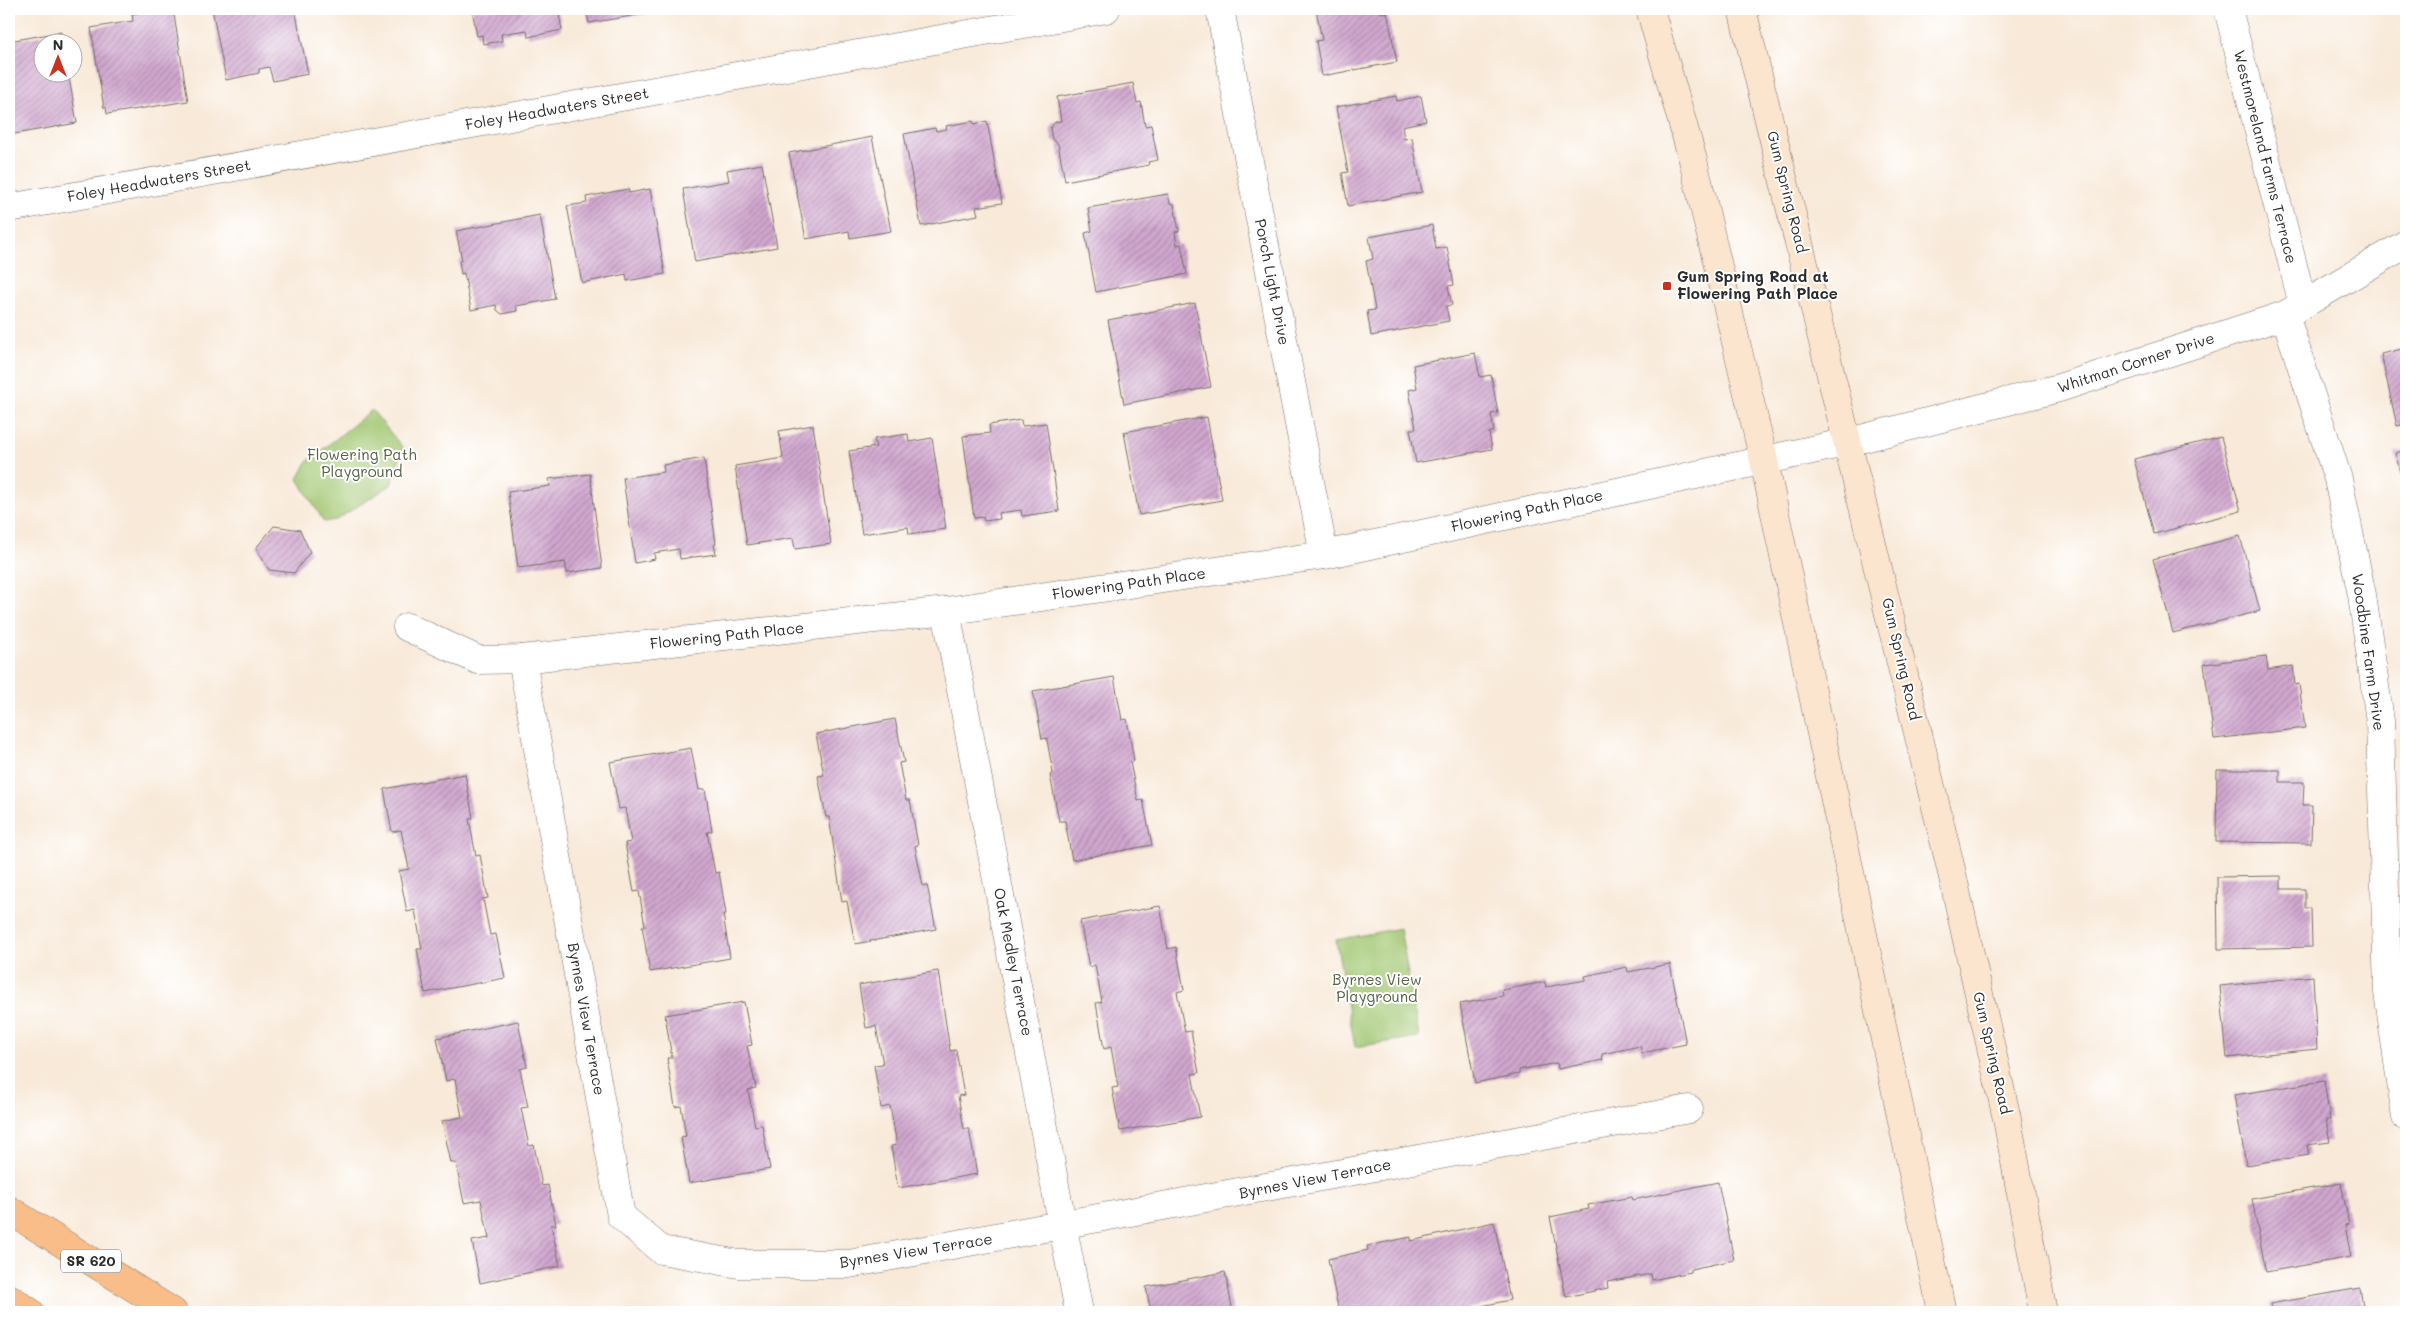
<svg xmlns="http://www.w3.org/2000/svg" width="2415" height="1321" font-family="Mali,sans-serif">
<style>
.park{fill:#a0c670;stroke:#66784e}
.building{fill:url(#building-hatch)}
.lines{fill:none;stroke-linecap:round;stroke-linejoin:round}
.minor-casing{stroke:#736e68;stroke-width:29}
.secondary-casing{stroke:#736e68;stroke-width:29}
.primary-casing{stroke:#736e68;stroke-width:29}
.minor{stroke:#fff;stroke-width:28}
.secondary{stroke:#fce5cf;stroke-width:28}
.primary{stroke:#f8bd88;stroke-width:28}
.poi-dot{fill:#c8321e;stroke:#fff;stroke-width:2}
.labels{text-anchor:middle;stroke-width:4;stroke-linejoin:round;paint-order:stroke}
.shield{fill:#fff;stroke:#6b6b6b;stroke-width:1}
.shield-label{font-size:14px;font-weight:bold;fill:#2b2b2b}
.street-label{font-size:15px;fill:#2b2b2b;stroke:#fff}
.poi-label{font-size:15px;font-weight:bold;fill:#2b2b2b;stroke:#fff;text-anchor:start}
.park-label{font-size:15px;fill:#546143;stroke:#fff}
</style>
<defs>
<pattern id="building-hatch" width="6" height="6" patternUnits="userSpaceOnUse" patternTransform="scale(1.25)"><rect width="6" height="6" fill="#d1a7cf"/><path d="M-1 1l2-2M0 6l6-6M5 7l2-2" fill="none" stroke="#aa88a8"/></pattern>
</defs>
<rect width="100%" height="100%" fill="#fff"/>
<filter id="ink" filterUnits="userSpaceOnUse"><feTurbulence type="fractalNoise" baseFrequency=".02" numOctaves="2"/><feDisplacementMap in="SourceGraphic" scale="10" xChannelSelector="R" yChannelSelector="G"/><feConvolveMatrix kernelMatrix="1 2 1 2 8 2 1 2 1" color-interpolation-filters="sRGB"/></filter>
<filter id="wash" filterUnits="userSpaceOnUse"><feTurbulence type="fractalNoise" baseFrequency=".0096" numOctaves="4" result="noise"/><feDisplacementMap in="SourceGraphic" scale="20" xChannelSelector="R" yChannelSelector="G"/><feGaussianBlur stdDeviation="1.12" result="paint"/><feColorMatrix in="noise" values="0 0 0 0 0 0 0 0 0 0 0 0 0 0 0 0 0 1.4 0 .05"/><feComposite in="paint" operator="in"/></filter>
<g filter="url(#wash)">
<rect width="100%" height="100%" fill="#f8e9d8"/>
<!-- park -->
<g class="park">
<polygon points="372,410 403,448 391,485 336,520 324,522 298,479 307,462"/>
<polygon points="1400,928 1419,1037 1355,1047 1336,940"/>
</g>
<g id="blocks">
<!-- building -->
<g class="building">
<polygon points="163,9 173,9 188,101 107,114 106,107 104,108 91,28 133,21 132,14"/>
<polygon points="212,9 295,9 308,74 273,81 269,67 259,69 259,73 226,80"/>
<polygon points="472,9 558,9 562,30 528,37 527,30 501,34 502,41 483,44 482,35 477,36"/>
<polygon points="586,9 668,9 668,10 589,23"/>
<polygon points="1316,9 1380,9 1381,13 1387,12 1397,62 1322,76 1316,41 1322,40"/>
<polygon points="61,32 63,42 42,42 42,72 68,72 77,123 9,135 9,41"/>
<polygon points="1133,83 1137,103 1141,102 1145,126 1151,125 1158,160 1148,162 1149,165 1065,181 1058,144 1052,139 1050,128 1055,122 1061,121 1057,97"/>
<polygon points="1396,96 1397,101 1421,96 1426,121 1402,126 1404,139 1412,138 1422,192 1348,206 1342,173 1348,172 1336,107"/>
<polygon points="973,121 974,124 987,121 1002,203 976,207 978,215 921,226 904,134 935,128 936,131 947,129 946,126"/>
<polygon points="872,137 891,231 850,238 849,231 806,239 789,153"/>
<polygon points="762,164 777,247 695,262 683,189 729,181 727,170"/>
<polygon points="628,189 629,193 650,189 665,274 627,281 626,274 582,283 567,206 587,203 586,197"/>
<polygon points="1168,194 1170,203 1174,204 1179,231 1175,232 1177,245 1181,244 1187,274 1096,292 1085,233 1092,231 1088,208"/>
<polygon points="540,215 555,299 516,306 517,311 502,314 497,310 496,305 471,310 464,273 461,274 459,261 462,260 456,231"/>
<polygon points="1432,225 1436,249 1447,247 1454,285 1448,286 1452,305 1446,306 1449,321 1371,336 1367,311 1375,310 1366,261 1373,259 1369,237"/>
<polygon points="1195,303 1211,387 1124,404 1108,320"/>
<polygon points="2406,348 2406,424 2397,426 2381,354"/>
<polygon points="1475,353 1480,377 1491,375 1498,413 1491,414 1494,431 1489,433 1492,449 1416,463 1410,429 1416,429 1409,390 1417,388 1413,365"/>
<polygon points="1207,417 1222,500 1139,515 1124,432"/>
<polygon points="1021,420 1022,426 1046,423 1059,511 1022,516 1021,510 999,513 1000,519 984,521 983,517 974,518 963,436 990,433 989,425"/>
<polygon points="813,425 831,544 795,549 793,538 747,545 735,466 783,458 779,431"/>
<polygon points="908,434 909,442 932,438 946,529 909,534 908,527 862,534 849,451 876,447 874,439"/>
<polygon points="2221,437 2241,511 2154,534 2134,459"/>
<polygon points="2406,450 2406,493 2395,453"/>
<polygon points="704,458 716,544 714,545 716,554 680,559 679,549 654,553 655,559 635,563 623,478 664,472 663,465"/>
<polygon points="590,474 602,568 567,573 565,562 518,568 508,492 550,486 549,479"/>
<polygon points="274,526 300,530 310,552 294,573 269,570 256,548"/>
<polygon points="2240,536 2260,611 2173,633 2153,559"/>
<polygon points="2266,656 2268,670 2293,666 2295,685 2299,684 2305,728 2214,739 2204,664"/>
<polygon points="1114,677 1122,720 1127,719 1134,761 1130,762 1138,801 1143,800 1152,845 1072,860 1065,821 1059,821 1050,775 1053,773 1047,740 1047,738 1042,739 1033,691"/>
<polygon points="895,719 904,762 899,763 906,800 910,800 918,845 915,846 923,886 927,885 936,929 855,944 847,901 842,902 829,817 826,817 818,776 824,775 816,734"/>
<polygon points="691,748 699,790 705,789 712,831 707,832 715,873 719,872 726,914 723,914 730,958 650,972 642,926 645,926 639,891 634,892 625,843 631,842 625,808 619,809 610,762"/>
<polygon points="2217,770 2280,770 2280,782 2304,782 2303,805 2312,805 2311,843 2216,842"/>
<polygon points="465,774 473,818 469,819 476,856 480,855 488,898 483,899 490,935 496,934 505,978 425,993 417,949 422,949 415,910 407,912 399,871 409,869 401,830 392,832 384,789"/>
<polygon points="2281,876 2281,889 2305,889 2305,908 2311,908 2312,947 2218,949 2217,877"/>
<polygon points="1160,906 1168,949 1176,947 1184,990 1177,992 1185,1032 1191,1031 1199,1073 1192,1074 1200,1117 1120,1131 1112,1088 1118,1087 1111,1047 1104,1049 1096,1003 1102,1002 1095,965 1089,967 1080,921"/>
<polygon points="1670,964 1686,1044 1642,1053 1640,1046 1602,1054 1603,1060 1558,1069 1557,1063 1519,1070 1519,1074 1475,1083 1460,1004 1503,996 1502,990 1545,982 1546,987 1586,980 1585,976 1627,967 1628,972"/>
<polygon points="938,971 950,1051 956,1050 964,1095 958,1096 964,1129 969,1129 977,1174 898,1188 891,1146 897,1145 890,1106 881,1108 874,1065 883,1064 876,1026 866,1028 859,985"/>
<polygon points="2313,976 2317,1049 2227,1058 2220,986"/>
<polygon points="744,1002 752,1045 747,1046 756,1088 748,1090 755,1126 762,1125 770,1169 689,1183 681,1137 686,1136 681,1106 675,1107 667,1058 672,1058 665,1015"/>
<polygon points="518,1021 527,1067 520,1069 528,1107 521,1108 529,1146 534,1145 542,1186 548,1185 556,1225 551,1225 560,1266 480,1283 472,1241 489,1238 481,1200 464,1203 456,1163 451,1163 442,1121 462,1117 455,1079 446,1081 437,1038"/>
<polygon points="2324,1081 2330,1120 2326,1120 2330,1142 2307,1145 2309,1155 2246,1165 2234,1095"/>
<polygon points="1718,1182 1734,1260 1691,1269 1691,1272 1652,1280 1651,1274 1607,1282 1608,1288 1566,1297 1550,1217 1589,1209 1588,1205 1632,1197 1633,1200"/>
<polygon points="2341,1183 2349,1224 2345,1225 2351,1257 2266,1272 2252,1199"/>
<polygon points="1494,1222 1510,1300 1467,1309 1468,1312 1339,1312 1328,1259 1368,1250 1367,1246 1411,1237 1411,1241"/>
<polygon points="1225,1272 1233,1312 1151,1312 1146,1287"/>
<polygon points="2360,1288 2364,1312 2271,1312 2270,1304"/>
</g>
</g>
</g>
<g filter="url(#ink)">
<use href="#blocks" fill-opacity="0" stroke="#736e68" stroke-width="1"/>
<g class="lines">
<!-- minor casing -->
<g class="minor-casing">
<g id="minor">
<polyline points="1220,9 1324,555"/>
<polyline points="2228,9 2303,305"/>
<polyline points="9,208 1106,9"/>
<polyline points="2285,315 2338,479 2362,595 2380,721 2388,992 2406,1117"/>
<polyline points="946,611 1079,1312"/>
<polyline points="407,627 478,660 522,659 946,611 1324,555 1849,442 2059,388 2285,315 2406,244"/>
<polyline points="522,659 621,1216 661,1250 739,1264 849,1264 1689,1109"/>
</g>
</g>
<!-- secondary casing -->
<g class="secondary-casing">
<g id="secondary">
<polyline points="1650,9 1693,160 1764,461 1942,1312"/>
<polyline points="1742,9 1951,869 2007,1119 2043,1312"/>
</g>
</g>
<!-- primary casing -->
<g class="primary-casing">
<g id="primary">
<polyline points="9,1210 173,1312"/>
<polyline points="9,1298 30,1312"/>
</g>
</g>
<!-- minor -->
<use href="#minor" class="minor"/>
<!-- secondary -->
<use href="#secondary" class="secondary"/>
<!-- primary -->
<use href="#primary" class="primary"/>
</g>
</g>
<!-- markers -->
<rect class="poi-dot" x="1662" y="281" width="10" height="10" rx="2.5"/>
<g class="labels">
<!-- shield labels -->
<rect class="shield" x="61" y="1249.5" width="60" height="23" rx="4"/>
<g class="shield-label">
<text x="91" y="1266">SR 620</text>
</g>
<!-- street labels -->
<g class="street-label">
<text transform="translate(557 109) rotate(-10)" y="5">Foley Headwaters Street</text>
<text transform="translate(2265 157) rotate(76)" y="5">Westmoreland Farms Terrace</text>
<text transform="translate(159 181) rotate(-10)" y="5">Foley Headwaters Street</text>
<text transform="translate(1787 192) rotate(76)" y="5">Gum Spring Road</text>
<text transform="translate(1272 282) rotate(79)" y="5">Porch Light Drive</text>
<text transform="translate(2136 363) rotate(-18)" y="5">Whitman Corner Drive</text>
<text transform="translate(1527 511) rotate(-12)" y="5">Flowering Path Place</text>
<text transform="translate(1129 584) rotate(-8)" y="5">Flowering Path Place</text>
<text transform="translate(727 636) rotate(-6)" y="5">Flowering Path Place</text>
<text transform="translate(2368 652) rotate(82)" y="5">Woodbine Farm Drive</text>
<text transform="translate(1901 659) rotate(77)" y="5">Gum Spring Road</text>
<text transform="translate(1013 962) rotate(79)" y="5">Oak Medley Terrace</text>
<text transform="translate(586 1019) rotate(80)" y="5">Byrnes View Terrace</text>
<text transform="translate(1992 1053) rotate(77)" y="5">Gum Spring Road</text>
<text transform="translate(1315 1179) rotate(-11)" y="5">Byrnes View Terrace</text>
<text transform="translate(916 1251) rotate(-9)" y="5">Byrnes View Terrace</text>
</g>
<!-- poi labels -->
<g class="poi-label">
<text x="1677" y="282">Gum Spring Road at<tspan x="1677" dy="17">Flowering Path Place</tspan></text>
</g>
<!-- park labels -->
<g class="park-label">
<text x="362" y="460">Flowering Path<tspan x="362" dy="17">Playground</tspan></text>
<text x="1377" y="985">Byrnes View<tspan x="1377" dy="17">Playground</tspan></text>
</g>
</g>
<!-- margin -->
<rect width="2415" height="1321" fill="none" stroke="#fff" stroke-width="30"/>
<!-- north arrow -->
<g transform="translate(58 58)"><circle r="24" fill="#ffffff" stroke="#aaaaaa"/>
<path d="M0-4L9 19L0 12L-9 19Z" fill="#c8321e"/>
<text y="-8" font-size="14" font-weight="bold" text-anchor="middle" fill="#2b2b2b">N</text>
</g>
</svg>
